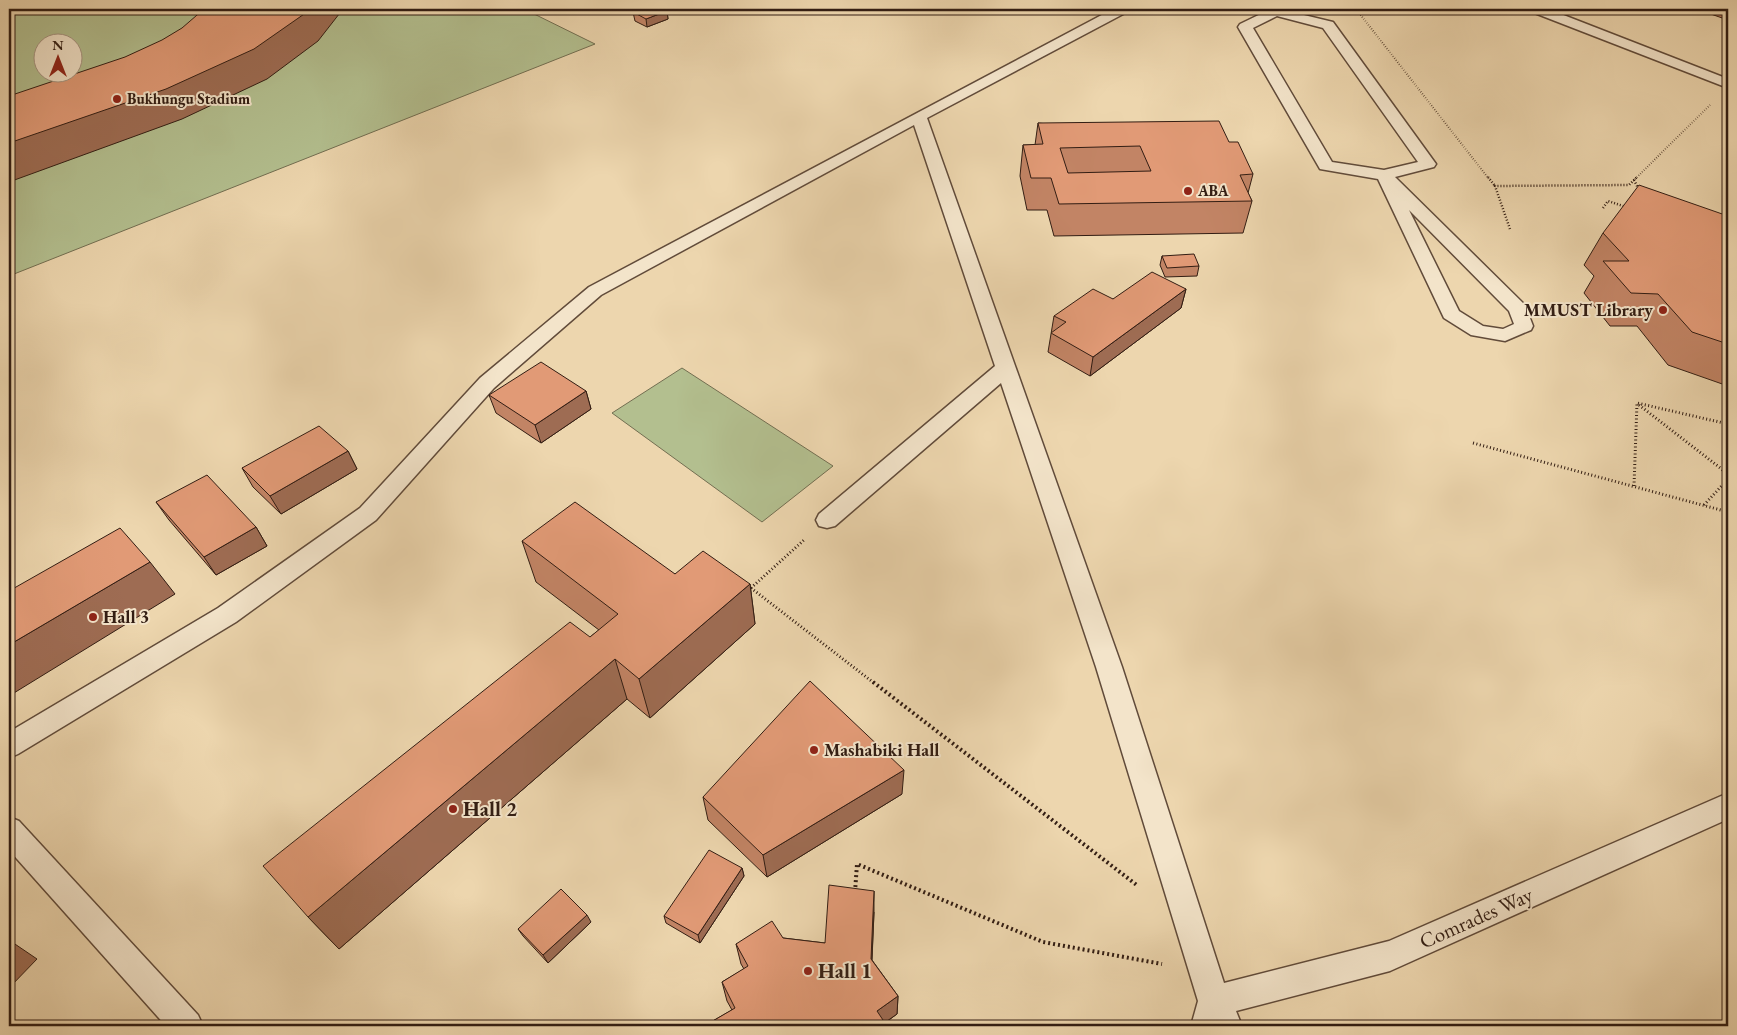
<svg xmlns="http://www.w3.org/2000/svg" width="1737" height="1035" font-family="'EB Garamond',serif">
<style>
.green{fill:#b3bf8f;stroke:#726e51;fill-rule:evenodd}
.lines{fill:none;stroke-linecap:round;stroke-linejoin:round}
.lane-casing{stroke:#614b3a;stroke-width:3}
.path-far3{stroke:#321d13;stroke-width:2;stroke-dasharray:0.5 2;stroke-linecap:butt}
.path-far2{stroke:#321d13;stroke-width:2.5;stroke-dasharray:1 2;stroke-linecap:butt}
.path-far1{stroke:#321d13;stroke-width:3;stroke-dasharray:1 2.5;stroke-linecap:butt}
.path{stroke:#321d13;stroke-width:4;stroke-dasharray:2 3;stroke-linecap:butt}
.lane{fill:#f3e4ca;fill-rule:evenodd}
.wall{fill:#c28465;stroke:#321d13}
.shaded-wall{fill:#9e6c53;stroke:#321d13}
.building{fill:#e19a76;stroke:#321d13;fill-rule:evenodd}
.poi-dot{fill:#8f2418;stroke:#f3e4ca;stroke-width:2}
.labels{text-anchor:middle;stroke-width:4;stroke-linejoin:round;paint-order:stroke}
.far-poi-label{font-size:15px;font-weight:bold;fill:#321d13;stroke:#f3e4ca;text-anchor:start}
.poi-label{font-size:18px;font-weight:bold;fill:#321d13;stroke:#f3e4ca;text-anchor:start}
.near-poi-label{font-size:21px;font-weight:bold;fill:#321d13;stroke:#f3e4ca;text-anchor:start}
.near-street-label{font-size:21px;fill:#321d13;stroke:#f3e4ca}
</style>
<rect width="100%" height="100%" fill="#edd6ae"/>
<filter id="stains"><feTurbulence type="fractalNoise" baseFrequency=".004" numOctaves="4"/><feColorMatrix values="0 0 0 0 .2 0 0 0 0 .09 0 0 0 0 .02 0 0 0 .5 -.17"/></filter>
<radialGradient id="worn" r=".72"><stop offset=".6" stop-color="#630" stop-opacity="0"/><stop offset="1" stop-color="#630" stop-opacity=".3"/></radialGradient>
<!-- green -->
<g class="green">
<path d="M9,9h515l71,35 -586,232zM42,42h30v30h-30z"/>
<polygon points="682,368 833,466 762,522 612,413"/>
</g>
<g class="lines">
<!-- lane casing -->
<g class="lane-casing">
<g id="lane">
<polygon points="1113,9 1129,9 1127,12 927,118 1122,667 1224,983 1389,941 1728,793 1728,819 1390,971 1236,1011 1242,1026 1191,1026 1198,1001 1096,667 1001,383 835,526 827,528 819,526 816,520 819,514 995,366 914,125 601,295 494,388 376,520 236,622 18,754 9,758 9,732 218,608 360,508 480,378 589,287"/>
<path d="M1271,9h8l54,13 103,142 -2,3 -39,10 130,128 8,21 -2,4 -26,11 -34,-6 -27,-17 -66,-139 -58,-10 -82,-142 2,-3zM1277,16l46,12 95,134 -34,8 -52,-8 -79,-134zM1409,210l100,101 5,13 -11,5 -20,-3 -24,-15z"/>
<polygon points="1530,9 1548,9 1728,79 1728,88 1532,12"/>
<polygon points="9,817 19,821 198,1015 203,1026 166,1026 9,850"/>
</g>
</g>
<!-- path-far3 -->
<g class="path-far3">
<polyline points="1356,9 1489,179"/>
<polyline points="1635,179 1710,105"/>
</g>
<!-- path-far2 -->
<g class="path-far2">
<polyline points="1488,177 1495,186"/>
<polyline points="1634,180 1639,190"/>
<polyline points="1603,208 1608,201 1626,207"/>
<polyline points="1510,229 1495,186 1629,185 1637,177"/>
</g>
<!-- path-far1 -->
<g class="path-far1">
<polyline points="1639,405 1728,474"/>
<polyline points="1473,443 1728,512"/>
<polyline points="1634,486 1637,403 1728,424"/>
<polyline points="1704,505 1728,479"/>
<polyline points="751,588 874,683"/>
<polyline points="751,588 804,540"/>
</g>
<!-- path -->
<g class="path">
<polyline points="873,682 1138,886"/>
<polyline points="855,892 857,864 1043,942 1162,964"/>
</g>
<!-- lane -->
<use href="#lane" class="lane"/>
</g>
<!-- wall -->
<g class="wall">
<polygon points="1707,9 1728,9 1728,20 1705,12"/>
<polygon points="667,11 668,19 647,27 635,21 633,12"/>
<polygon points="1038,123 1229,142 1253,174 1248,193 1252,201 1243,233 1054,236 1047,210 1027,210 1020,176 1023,145 1035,145"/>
<polygon points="1728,216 1728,386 1668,365 1637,326 1610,326 1584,293 1594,276 1584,265 1603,233"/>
<polygon points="1162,256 1199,266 1197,276 1165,277 1160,265"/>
<polygon points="1186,289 1181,308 1090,376 1048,352 1054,316 1113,299"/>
<polygon points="586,391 591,409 541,443 496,413 489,395"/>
<polygon points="348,451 357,469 281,514 253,487 242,468"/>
<polygon points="156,502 256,527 267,546 216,575 169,520"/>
<polygon points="522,541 675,574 750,584 755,624 650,718 627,699 339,949 308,917 590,637 599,630 536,582"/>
<polygon points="902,794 767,877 708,820 703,797"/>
<polygon points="742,868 744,876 700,943 666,923 664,916"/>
<polygon points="874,912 872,960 898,996 897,1014 885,1023 887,1026 712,1026 711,1022 732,1010 727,1001 722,982 744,969 741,964 736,944 783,938 825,943"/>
<polygon points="591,922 548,963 523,936 518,929"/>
</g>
<!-- shaded-wall -->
<g class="shaded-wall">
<polygon points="310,9 343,9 318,41 267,79 182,119 9,182 9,143"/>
<polygon points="667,11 668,19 647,27 646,19"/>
<polygon points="1186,289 1181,308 1090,376 1093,357"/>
<polygon points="586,391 591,409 541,443 535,425"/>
<polygon points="348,451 357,469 281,514 270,496"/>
<polygon points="256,527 267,546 216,575 204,557"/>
<polygon points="150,562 175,594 9,696 9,645"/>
<polygon points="750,584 755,624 650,718 639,679"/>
<polygon points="615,659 627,699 339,949 308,917"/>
<polygon points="904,770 902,794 767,877 763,855"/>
<polygon points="742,868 744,876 700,943 698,935"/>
<polygon points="874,891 874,912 871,978 871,959"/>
<polygon points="587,915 591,922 548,963 543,955"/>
<polygon points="9,940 37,959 9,988"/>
<polygon points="898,996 897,1014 880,1026 877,1011"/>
</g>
<!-- building -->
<g class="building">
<polygon points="204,9 310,9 307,12 254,49 166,89 9,143 9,96 125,57 162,40 182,28"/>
<polygon points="643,9 663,9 667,11 646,19 633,12"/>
<path d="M1219,121l10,21h9l15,32 -13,1 12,26 -193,3 -8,-26h-20l-8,-33 20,-1 -5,-21zM1140,146l11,25 -83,2 -8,-25z"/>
<polygon points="1639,185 1728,216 1728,344 1692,332 1658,294 1631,293 1603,261 1629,261 1603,233"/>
<polygon points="1194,254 1199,266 1167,268 1162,256"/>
<polygon points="1152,272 1186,289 1093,357 1051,333 1066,322 1054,316 1093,289 1113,299"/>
<polygon points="541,362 586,391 535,425 489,395"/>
<polygon points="319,426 348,451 270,496 242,468"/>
<polygon points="207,475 256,527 204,557 156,502"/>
<polygon points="575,502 675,574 703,551 750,584 639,679 615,659 308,917 263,866 570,622 590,637 618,614 522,541"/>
<polygon points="120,528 150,562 9,645 9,591"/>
<polygon points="810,681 904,770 763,855 703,797"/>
<polygon points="709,850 742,868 698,935 664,916"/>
<polygon points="829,885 874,891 871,959 898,996 877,1011 887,1026 713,1026 711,1022 735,1008 722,982 748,966 736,944 772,921 783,938 825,943"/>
<polygon points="561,889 587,915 543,955 518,929"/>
</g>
<!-- markers -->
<g class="poi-dot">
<circle cx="117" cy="99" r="5"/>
<circle cx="1188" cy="191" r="5"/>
<circle cx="1663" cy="310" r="5"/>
<circle cx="93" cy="617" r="5"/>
<circle cx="814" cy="750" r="5"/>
<circle cx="453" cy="809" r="5"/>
<circle cx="808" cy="971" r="5"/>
</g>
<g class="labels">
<!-- far-poi labels -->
<g class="far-poi-label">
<text x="127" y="104">Bukhungu Stadium</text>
<text x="1198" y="196">ABA</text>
</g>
<!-- poi labels -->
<g class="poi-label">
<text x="1653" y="316" text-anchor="end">MMUST Library</text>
<text x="103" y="623">Hall 3</text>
<text x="824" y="756">Mashabiki Hall</text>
</g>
<!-- near-poi labels -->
<g class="near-poi-label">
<text x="463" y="816">Hall 2</text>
<text x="818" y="978">Hall 1</text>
</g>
<!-- near-street labels -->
<g class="near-street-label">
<text transform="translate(1476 918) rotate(-24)" y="7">Comrades Way</text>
</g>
</g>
<!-- margin -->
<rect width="1737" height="1035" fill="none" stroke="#edd6ae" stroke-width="30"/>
<rect x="10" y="10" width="1717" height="1015" fill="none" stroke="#321d13" stroke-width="2.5"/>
<rect x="15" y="15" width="1707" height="1005" fill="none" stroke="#321d13"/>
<!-- north arrow -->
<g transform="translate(58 58)"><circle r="24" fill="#f3e4ca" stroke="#a69481"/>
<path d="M0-4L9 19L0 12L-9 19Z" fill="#8f2418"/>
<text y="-8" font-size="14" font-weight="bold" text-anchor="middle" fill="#321d13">N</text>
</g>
<rect width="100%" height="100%" filter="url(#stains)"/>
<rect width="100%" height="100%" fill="url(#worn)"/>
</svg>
